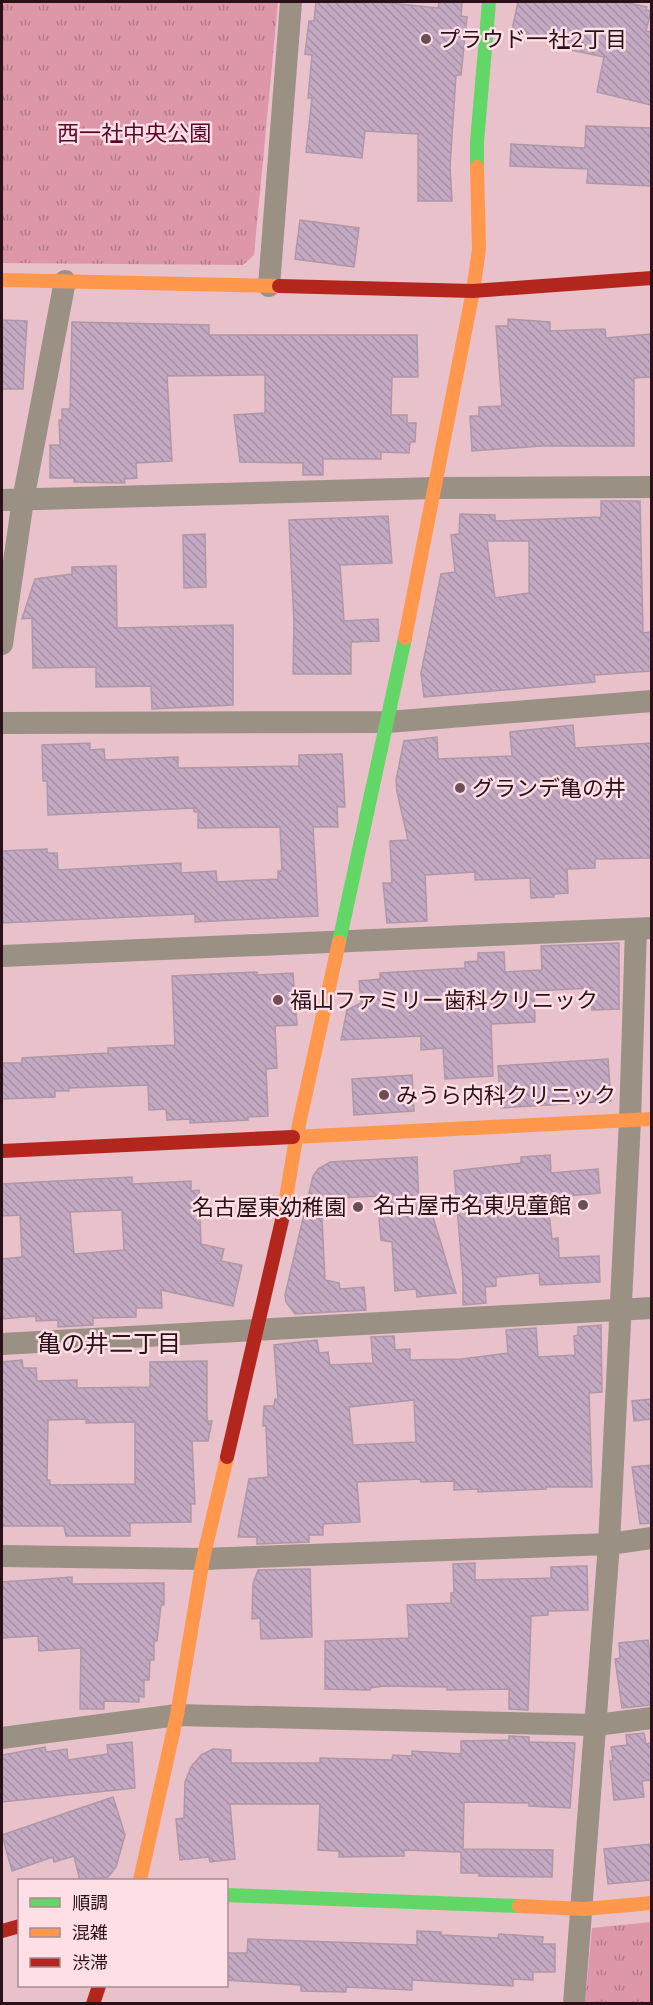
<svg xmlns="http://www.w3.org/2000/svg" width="653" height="2005" font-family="Mulish,'Noto Sans JP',sans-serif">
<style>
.park{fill:url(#park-tufts)}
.building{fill:url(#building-back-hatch);stroke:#ae98a7;stroke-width:1.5;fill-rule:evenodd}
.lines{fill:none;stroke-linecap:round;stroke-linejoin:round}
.street{stroke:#9b9084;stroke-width:22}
.fast{stroke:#63d668;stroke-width:14}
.slow{stroke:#ff974d;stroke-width:14}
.jam{stroke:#b3261e;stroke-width:14}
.poi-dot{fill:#6c4e56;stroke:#fedfe6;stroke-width:2}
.labels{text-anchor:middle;stroke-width:5;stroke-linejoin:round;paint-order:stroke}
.poi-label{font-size:22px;fill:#2a1018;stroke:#fedfe6;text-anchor:start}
.park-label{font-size:22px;fill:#580629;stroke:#fedfe6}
.neighbourhood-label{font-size:24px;fill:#2a1018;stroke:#fedfe6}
</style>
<defs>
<pattern id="park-tufts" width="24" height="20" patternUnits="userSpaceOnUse" patternTransform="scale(1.5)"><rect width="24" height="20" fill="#de96a9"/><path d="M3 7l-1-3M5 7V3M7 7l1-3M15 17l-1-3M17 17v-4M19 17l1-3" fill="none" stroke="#b47989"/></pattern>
<pattern id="building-back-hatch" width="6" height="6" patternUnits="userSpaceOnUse" patternTransform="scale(1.5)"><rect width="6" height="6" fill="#c4a9c2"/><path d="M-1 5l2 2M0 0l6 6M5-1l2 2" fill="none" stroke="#a990a6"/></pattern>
</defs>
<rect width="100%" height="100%" fill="#e8c1ca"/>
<!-- park -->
<g class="park">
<polygon points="2,2 278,2 254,255 243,265 2,263"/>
<polygon points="651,1922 651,2003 585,2004 592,1928"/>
</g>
<!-- building -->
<g class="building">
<polygon points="316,2 380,2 438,8 439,2 462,2 461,16 467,17 461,75 456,75 450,167 452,201 418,201 418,134 365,131 362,158 306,152 312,98 308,98 312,55 305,54 309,21 314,21"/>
<polygon points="518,2 624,2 647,7 646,10 651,11 646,31 651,32 651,105 597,92 604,57 556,47 557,44 512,30"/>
<polygon points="586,126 651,128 651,186 587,183 588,169 510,166 511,144 585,148"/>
<polygon points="300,220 359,228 354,267 295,259"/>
<polygon points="508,319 550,322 550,331 605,329 606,338 651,334 651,377 634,378 634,446 541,446 472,451 470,416 479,416 479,407 502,406 496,326 508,326"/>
<polygon points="2,320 27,321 23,389 2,389"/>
<polygon points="72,322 209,325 209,335 417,335 418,377 392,377 391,415 407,415 407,423 416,423 415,442 410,442 409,453 381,452 381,459 323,459 323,475 303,475 303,463 240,462 234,415 265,413 265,375 167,376 172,461 136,463 137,478 124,479 125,483 74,482 74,478 50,478 50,445 60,445 59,420 62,420 62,409 70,409"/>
<path d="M601,501h39l3,132 8,-1v39l-57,4 1,7 -171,15 -3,-24 20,-99 14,-2 -4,-37 8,-1 1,-20 35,1v6l106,-4zM487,541h42v52l-34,5z"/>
<polygon points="388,516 392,563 340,565 344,621 378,619 379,641 351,642 351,674 293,674 294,623 289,520"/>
<polygon points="205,534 206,587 184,588 183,535"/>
<polygon points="116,566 117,628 233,625 233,705 152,709 151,686 96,687 96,667 33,668 32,618 22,619 35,579 72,574 72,567"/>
<polygon points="573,725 575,748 651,743 651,858 595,859 595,868 567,869 568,893 554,894 554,897 531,898 530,878 475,880 475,872 425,875 427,921 387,923 383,883 392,883 390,841 408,840 397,792 396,780 404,741 437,737 438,759 512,756 510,732"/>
<polygon points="90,743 90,750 104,749 105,760 178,757 178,768 299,766 299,755 342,754 345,807 337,807 338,827 313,827 318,916 195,922 195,914 2,923 2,851 47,849 47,853 57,853 58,870 181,863 181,873 216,871 217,882 278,879 278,871 282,871 280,827 198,828 198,812 194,812 194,808 48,815 47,781 43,781 42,745"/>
<polygon points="619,943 619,1009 592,1010 591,988 534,991 535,1022 491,1024 493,1076 445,1079 443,1048 421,1050 421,1036 341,1040 347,1010 361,1003 359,981 380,979 380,973 465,968 465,962 478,961 478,953 504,952 505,972 542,970 541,946"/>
<polygon points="257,972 257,975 293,973 297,1025 275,1026 277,1068 266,1069 268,1116 248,1117 248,1120 190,1123 190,1119 167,1120 166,1109 149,1110 148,1085 69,1088 69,1091 55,1091 55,1097 2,1099 2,1063 22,1063 22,1058 108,1053 108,1048 175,1045 172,976"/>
<polygon points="608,1059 611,1101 501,1108 498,1066"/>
<polygon points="412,1075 414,1111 354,1115 352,1079"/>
<polygon points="550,1155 551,1173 598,1169 600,1193 547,1198 552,1239 558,1238 559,1258 599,1256 600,1282 540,1285 539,1273 496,1277 496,1286 485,1287 486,1303 463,1305 463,1279 454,1171 521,1163 521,1157"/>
<polygon points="417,1157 419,1205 429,1204 456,1293 417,1297 416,1289 395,1291 392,1242 381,1240 377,1196 321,1199 325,1280 339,1283 340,1289 364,1287 366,1310 295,1314 286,1302 285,1295 313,1176 318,1169 330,1162"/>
<path d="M132,1177v7l59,-3v10l8,-1 2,54 23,5 -3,12 21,4 -9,41 -72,-16 1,18h-26v9l-43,1v7l-35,2v-7l-22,1v-5l-34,3v-60l20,-2 -2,-42 -18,1v-32zM122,1210l2,40 -50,4 -4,-42z"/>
<path d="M601,1325l1,67 -13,1 3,94h-46v2l-68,3v-3l-24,1v-9l-33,1 -1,-3 -63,3 3,40 -37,2v11h-14v7l-52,2v-7h-19l11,-58 19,-2 -2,-51h-3l1,-20h10l1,-7 3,1 -4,-55 43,-5 2,13 9,-1 2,13 43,-2 -2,-26 23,-1 1,14 15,-1v11l52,-1 46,-6 -2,-23 30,-2 2,29 37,-2 -1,-19 4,-1v-8zM414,1400l2,42 -63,3 -4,-38z"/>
<path d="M22,1360l1,8h13l1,13 40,-1v8l73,-1v-25l57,-1v60h5l-4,20h-16l3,63h-4v18l-61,1v13h-64l-2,-10h-62v-164zM86,1419v4l49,-1v62l-85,1v-5h-3l1,-60z"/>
<polygon points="651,1399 651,1419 634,1421 632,1401"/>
<polygon points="651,1465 651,1523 640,1524 632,1467"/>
<polygon points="475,1563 475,1580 551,1578 551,1567 587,1566 588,1610 548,1611 548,1615 531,1616 528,1710 509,1709 509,1689 447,1690 447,1687 384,1686 370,1688 370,1690 325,1689 325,1641 409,1638 407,1605 451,1603 451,1593 454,1593 453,1564"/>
<polygon points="310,1569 312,1637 261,1639 260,1618 252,1619 253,1584 258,1570"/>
<polygon points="72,1577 72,1584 164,1583 164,1605 161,1605 157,1641 154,1641 154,1660 150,1660 149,1680 144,1680 144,1697 139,1696 139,1702 104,1701 104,1709 80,1709 81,1648 39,1651 38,1636 2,1638 2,1582"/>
<polygon points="648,1640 651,1666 651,1705 622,1708 615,1659 620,1658 619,1643"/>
<polygon points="644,1733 646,1744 651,1743 651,1780 642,1781 644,1797 614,1800 610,1761 613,1761 611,1747 627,1745 626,1735"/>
<polygon points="509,1736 529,1737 529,1742 575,1743 570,1808 529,1806 529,1803 464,1802 463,1849 553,1850 552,1877 479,1876 479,1873 461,1873 461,1852 404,1850 404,1856 339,1857 339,1851 318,1850 320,1804 230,1804 235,1859 210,1862 209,1857 180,1860 176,1819 184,1818 185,1782 191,1767 201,1755 213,1749 231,1750 231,1763 320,1763 320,1758 392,1760 393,1755 412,1756 412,1751 461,1754 461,1741 509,1740"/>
<polygon points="132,1742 135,1788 2,1802 2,1755 45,1747 46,1752 67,1749 68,1760 108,1754 107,1745"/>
<polygon points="113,1797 125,1835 116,1867 108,1877 80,1881 74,1856 54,1862 53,1857 12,1871 2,1835"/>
<polygon points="651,1844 651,1880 608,1884 604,1849"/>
<polygon points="417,1931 441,1932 441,1935 498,1938 499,1934 543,1937 542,1944 555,1944 555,1972 533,1972 533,1980 513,1979 513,1986 412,1980 412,1990 346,1987 346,1992 301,1991 301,1985 226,1980 226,1953 247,1953 248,1939 417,1945"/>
</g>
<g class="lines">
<!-- street -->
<g class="street">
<polyline points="269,286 291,2"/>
<polyline points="2,500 435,488 652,487"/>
<polyline points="2,644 23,500 65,281"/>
<polyline points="2,723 388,722 652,701"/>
<polyline points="2,956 652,928"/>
<polyline points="2,1344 652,1308"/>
<polyline points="2,1556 203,1559 609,1544 652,1538"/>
<polyline points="2,1738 177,1715 596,1725 652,1718"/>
<polyline points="574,2004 609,1544 630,1120 636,929"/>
</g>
<!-- fast -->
<g class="fast">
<polyline points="477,167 477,142 489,2"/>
<polyline points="339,942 405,638"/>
<polyline points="226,1895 519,1906"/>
</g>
<!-- slow -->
<g class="slow">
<polyline points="2,280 279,286"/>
<polyline points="405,638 473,291 479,249 477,167"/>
<polyline points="293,1137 652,1119"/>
<polyline points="283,1216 296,1138 339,942"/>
<polyline points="140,1880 177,1715 203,1559 227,1457"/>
<polyline points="519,1906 584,1909 652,1903"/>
</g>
<!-- jam -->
<g class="jam">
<polyline points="279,286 473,291 652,278"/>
<polyline points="2,1151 293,1137"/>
<polyline points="227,1457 283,1216"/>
<polyline points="2,1931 20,1926"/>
<polyline points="93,2004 99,1986"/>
</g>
</g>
<!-- markers -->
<g class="poi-dot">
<circle cx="426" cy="39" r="6"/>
<circle cx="460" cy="788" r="6"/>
<circle cx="278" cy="1000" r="6"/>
<circle cx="384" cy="1095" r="6"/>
<circle cx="583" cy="1205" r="6"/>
<circle cx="358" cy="1207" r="6"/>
</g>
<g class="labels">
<!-- poi labels -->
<g class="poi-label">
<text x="438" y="47">プラウド一社2丁目</text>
<text x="472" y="796">グランデ亀の井</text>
<text x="290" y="1008">福山ファミリー歯科クリニック</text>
<text x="396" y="1103">みうら内科クリニック</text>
<text x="571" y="1213" text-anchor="end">名古屋市名東児童館</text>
<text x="346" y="1215" text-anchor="end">名古屋東幼稚園</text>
</g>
<!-- park labels -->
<g class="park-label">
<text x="134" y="141">西一社中央公園</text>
</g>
<!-- neighbourhood labels -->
<g class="neighbourhood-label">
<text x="109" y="1352">亀の井二丁目</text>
</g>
</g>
<!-- border -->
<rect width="653" height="2005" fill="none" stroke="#2a1018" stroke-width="6"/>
<!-- legend -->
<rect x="18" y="1879" width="210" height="108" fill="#fedfe6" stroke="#a98c94" stroke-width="1.5"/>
<rect x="30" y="1898" width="30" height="9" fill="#63d668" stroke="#a98c94" stroke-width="1.5"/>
<text x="72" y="1909" font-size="18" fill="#2a1018">順調</text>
<rect x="30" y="1928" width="30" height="9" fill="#ff974d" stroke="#a98c94" stroke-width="1.5"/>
<text x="72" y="1939" font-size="18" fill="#2a1018">混雑</text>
<rect x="30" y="1958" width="30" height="9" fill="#b3261e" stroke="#a98c94" stroke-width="1.5"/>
<text x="72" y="1969" font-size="18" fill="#2a1018">渋滞</text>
</svg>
